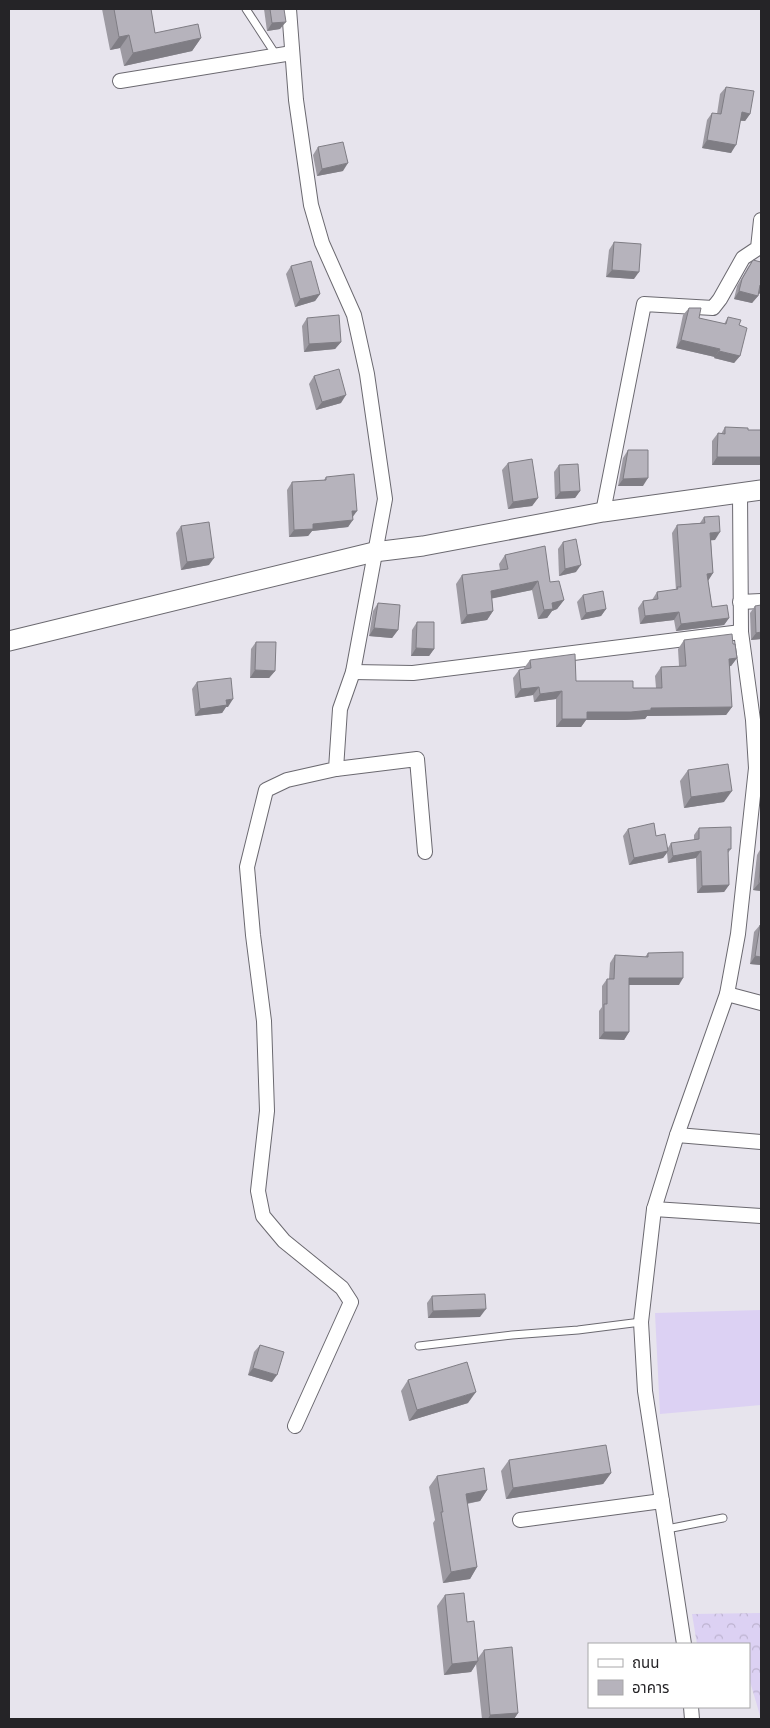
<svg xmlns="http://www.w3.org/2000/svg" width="770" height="1728" font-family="'Playfair Display','Noto Sans Thai',serif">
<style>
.grass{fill:#dcd1f3}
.forest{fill:url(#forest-crowns)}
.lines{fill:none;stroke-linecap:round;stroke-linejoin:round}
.lane-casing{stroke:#6b6970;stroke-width:9}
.street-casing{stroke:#6b6970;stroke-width:16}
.secondary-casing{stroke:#6b6970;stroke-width:21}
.lane{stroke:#fff;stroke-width:7}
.street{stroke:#fff;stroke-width:14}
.secondary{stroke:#fff;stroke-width:19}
.wall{fill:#9d9aa2}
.shaded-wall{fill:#7f7d84}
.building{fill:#b6b3bc;stroke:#7f7d84}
</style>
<defs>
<pattern id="forest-crowns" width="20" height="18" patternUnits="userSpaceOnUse" patternTransform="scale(1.25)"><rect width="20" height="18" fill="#dcd1f3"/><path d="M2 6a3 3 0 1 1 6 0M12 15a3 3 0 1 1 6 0" fill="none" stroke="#bdb3d0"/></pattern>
</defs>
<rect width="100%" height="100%" fill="#e7e4ed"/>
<!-- grass -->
<polygon class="grass" points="761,1310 761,1405 660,1414 655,1313"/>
<!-- forest -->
<polygon class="forest" points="761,1613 761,1719 749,1678 749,1644 697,1644 692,1614"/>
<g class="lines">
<!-- lane casing -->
<g class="lane-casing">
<g id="lane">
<polyline points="246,9 276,55"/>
<polyline points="419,1346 512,1335 578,1330 641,1322"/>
<polyline points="667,1529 723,1518"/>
</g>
</g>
<!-- street casing -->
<g class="street-casing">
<g id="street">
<polyline points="289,9 296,100 311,205 322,243 354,315 367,374 385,499 353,672 340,709 336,769 287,780 266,790 247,867 253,935 264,1021 267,1111 258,1191 263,1216 284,1241 342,1288 351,1302 295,1426"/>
<polyline points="120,81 292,53"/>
<polyline points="603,512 644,304 713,308 720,299 743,258 758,248 761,220"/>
<polyline points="740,602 761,601"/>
<polyline points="353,672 413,673 741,632"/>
<polyline points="336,769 417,759 425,852"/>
<polyline points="727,994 761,1003"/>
<polyline points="677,1135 761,1142"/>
<polyline points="654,1209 761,1216"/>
<polyline points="520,1520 662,1501"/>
<polyline points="684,1644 645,1391 641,1322 654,1209 677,1135 727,994 738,934 756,768 753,720 741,632 740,493"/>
<polyline points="691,1707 692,1719"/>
</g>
</g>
<!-- secondary casing -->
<g class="secondary-casing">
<polyline id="secondary" points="9,641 374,552 423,546 603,512 761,490"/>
</g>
<!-- lane -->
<use href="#lane" class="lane"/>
<!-- street -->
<use href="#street" class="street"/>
<!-- secondary -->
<use href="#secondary" class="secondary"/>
</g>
<!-- wall -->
<g class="wall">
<polygon points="102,9 151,9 155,33 201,38 192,51 124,66 120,48 110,50"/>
<polygon points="264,9 284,9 280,29 267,31"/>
<polygon points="726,87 750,114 745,121 740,121 731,153 702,148 707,120 712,113 717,114 720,94"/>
<polygon points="318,147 343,171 317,176 313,155"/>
<polygon points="614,242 634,279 606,277 609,250"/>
<polygon points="753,260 761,262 761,294 758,293 758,296 752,303 734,299 737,286 748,267"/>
<polygon points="291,266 320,294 315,301 295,307 286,274"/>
<polygon points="689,308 699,318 724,324 728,317 739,325 740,356 734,363 714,358 715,357 676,348 683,315"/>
<polygon points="307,318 341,342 335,349 304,352 302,326"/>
<polygon points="314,376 341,403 316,410 309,384"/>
<polygon points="725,427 748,430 761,430 761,470 760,470 760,465 712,465 712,441 718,433 721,434"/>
<polygon points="628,450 643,486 618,486 623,458"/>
<polygon points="508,463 538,498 532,506 508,509 502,470"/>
<polygon points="559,465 580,491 575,498 555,499 554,472"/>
<polygon points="326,477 353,517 348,527 312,531 308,536 289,537 287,490 292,482 324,480"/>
<polygon points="704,517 715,540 711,540 713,573 708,580 712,607 729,618 724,625 676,631 674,620 640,624 638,608 643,601 652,600 657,592 676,590 672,533 677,525 700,523"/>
<polygon points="181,526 209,565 181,570 176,533"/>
<polygon points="563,542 576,572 559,576 558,549"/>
<polygon points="505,555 550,582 564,600 557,609 552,611 547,618 538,619 532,590 492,598 493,611 487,620 461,624 456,584 462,575 500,570 499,564"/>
<polygon points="583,595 606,609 601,616 581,620 577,602"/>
<polygon points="378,603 398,630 392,638 369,636 373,611"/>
<polygon points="755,606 761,639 751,640 750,613"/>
<polygon points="417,622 434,649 429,656 411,656 412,630"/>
<polygon points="684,640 733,644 737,658 731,666 729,666 732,707 726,715 647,716 645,719 625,720 586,720 581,727 556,727 556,699 534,702 533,695 515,698 513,678 519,670 524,669 524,668 530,660 576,681 633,688 656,688 655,676 661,667 679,666 678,649"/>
<polygon points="256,642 275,671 269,678 250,678 251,649"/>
<polygon points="197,682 228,707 226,707 222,713 195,716 192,689"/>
<polygon points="688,770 724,802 684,808 680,781"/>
<polygon points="699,828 731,849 728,853 729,885 724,892 697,893 696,858 668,863 667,853 663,858 629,865 623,836 628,829 656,836 668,848 671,843 694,840 694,835"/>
<polygon points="761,848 761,891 753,890 757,855"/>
<polygon points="760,925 761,925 761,965 750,964 754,932"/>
<polygon points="648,953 679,985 629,985 629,1032 624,1040 599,1039 599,1011 602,1007 602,986 607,979 609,979 610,963 615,955 645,957"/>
<polygon points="432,1296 480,1317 428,1318 427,1303"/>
<polygon points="260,1345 272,1382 248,1375 254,1352"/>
<polygon points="408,1380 468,1403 409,1421 401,1391"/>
<polygon points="509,1460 611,1473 603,1484 506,1499 501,1471"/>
<polygon points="437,1476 487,1490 480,1501 467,1504 477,1567 470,1579 443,1583 433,1523 435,1520 429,1487"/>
<polygon points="445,1595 467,1622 478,1658 484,1650 518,1713 514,1719 482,1719 476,1664 471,1672 444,1675 437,1606"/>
</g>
<!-- shaded-wall -->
<g class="shaded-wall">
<polygon points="286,22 280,29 267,31 272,23"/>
<polygon points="129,35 120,48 110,50 119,37"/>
<polygon points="201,38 192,51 124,66 133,53"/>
<polygon points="742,112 750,114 745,121 737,120"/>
<polygon points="707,140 736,145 731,153 702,148"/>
<polygon points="348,163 343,171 317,176 322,169"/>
<polygon points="612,270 639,272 634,279 606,277"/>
<polygon points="760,285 761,285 761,294 755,292"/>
<polygon points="739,291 758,296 752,303 734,299"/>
<polygon points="320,294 315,301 295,307 300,299"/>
<polygon points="681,340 720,349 715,357 676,348"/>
<polygon points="341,342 335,349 304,352 309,344"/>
<polygon points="719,351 740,356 734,363 714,358"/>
<polygon points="346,395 341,403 316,410 322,402"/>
<polygon points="717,457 761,457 761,463 760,465 712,465"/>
<polygon points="648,478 643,486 618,486 623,479"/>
<polygon points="580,491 575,498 555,499 560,492"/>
<polygon points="538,498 532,506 508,509 513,502"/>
<polygon points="352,511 357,511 352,518"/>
<polygon points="353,520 348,527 312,531 308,536 289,537 294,530 313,524"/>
<polygon points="720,532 715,540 705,541 710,533"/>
<polygon points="214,558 209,565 181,570 187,562"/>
<polygon points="581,565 576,572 559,576 565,569"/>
<polygon points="713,573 708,581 707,574"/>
<polygon points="538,581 532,590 485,600 491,591"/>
<polygon points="564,600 557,609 552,611 547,618 538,619 544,610 552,603"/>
<polygon points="606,609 601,616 581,620 586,613"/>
<polygon points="493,611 487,620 461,624 467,615"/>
<polygon points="679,612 674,620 640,624 645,616"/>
<polygon points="729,618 724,625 676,631 681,624"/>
<polygon points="374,628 398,630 392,638 369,636"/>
<polygon points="761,632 761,639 751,640 756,633"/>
<polygon points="416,648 434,649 429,656 411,656"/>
<polygon points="737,658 731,666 723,667 729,659"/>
<polygon points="255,670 275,671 269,678 250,678"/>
<polygon points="539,687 533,695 515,698 521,689"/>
<polygon points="562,691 556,699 534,702 540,694"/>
<polygon points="233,699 228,707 226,707 222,713 195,716 200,709 226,700"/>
<polygon points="732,707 726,715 647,716 645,719 625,720 586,720 581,727 556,727 562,719 587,712 651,708"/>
<polygon points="732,791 724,802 684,808 691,797"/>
<polygon points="668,851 663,858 629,865 634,858"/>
<polygon points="701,851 696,858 668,863 673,856"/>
<polygon points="759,883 761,883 761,891 753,890"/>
<polygon points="729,885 724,892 697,893 702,886"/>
<polygon points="755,956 761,957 761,965 750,964"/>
<polygon points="629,978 683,978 679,985 624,985"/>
<polygon points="604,1032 629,1032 624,1040 599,1039"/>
<polygon points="486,1309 480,1317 428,1318 433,1311"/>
<polygon points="253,1368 277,1375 272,1382 248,1375"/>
<polygon points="476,1392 468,1403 409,1421 417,1410"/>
<polygon points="611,1473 603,1484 506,1499 513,1488"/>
<polygon points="487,1490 480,1501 458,1505 466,1494"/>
<polygon points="477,1567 470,1579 443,1583 451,1572"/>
<polygon points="478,1661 471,1672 444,1675 452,1664"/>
<polygon points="518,1713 514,1719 488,1719 490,1715"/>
</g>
<!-- building -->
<g class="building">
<polygon points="114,9 151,9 155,33 198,24 201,38 133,53 129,35 119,37"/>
<polygon points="270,9 284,9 286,22 272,23"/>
<polygon points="726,87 754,91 750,114 742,112 736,145 707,140 712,113 721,114"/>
<polygon points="343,142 348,163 322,169 318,147"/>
<polygon points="614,242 641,244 639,272 612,270"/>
<polygon points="753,260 761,262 761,285 760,285 758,296 739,291 742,279"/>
<polygon points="311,261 320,294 300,299 291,266"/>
<polygon points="689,308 701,308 699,318 726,324 728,317 741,320 739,325 747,328 740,356 719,351 720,349 681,340"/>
<polygon points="339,315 341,342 309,344 307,318"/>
<polygon points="339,369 346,395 322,402 314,376"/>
<polygon points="725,427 748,428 748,430 761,430 761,457 717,457 718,433 725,434"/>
<polygon points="628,450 648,450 648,478 623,479"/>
<polygon points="532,459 538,498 513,502 508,463"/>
<polygon points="578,464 580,491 560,492 559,465"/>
<polygon points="354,474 357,511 352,511 353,520 313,524 313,529 294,530 292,482 326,480 326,477"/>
<polygon points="719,516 720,532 710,533 713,573 707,574 712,607 727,605 729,618 681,624 679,612 645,616 643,601 658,599 657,592 678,589 677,587 681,587 677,525 705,523 704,517"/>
<polygon points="209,522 214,558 187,562 181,526"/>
<polygon points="576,539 581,565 565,569 563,542"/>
<polygon points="545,546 550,582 559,581 564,600 552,603 553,609 544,610 538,581 491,591 493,611 467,615 462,575 508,569 505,555"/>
<polygon points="603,591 606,609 586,613 583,595"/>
<polygon points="378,603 400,605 398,630 374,628"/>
<polygon points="761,605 761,632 756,633 755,606"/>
<polygon points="417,622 434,622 434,649 416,648"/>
<polygon points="732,634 733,644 735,644 737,658 729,659 732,707 651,708 651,710 631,712 587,712 587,719 562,719 562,691 540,694 539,687 521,689 519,670 531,668 530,660 575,654 576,681 633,681 633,688 662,688 661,667 686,666 684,640"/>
<polygon points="256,642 276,642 275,671 255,670"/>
<polygon points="231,678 233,699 226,700 227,705 200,709 197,682"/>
<polygon points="728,764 732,791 691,797 688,770"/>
<polygon points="654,823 656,836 665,834 668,851 634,858 628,829"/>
<polygon points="731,827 731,849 728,849 729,885 702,886 701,851 673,856 671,843 699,839 699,828"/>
<polygon points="761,855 761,883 759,883"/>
<polygon points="760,925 761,925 761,957 755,956"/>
<polygon points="683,952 683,978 629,978 629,1032 604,1032 604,1004 607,1004 607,979 614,979 615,955 648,957 648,953"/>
<polygon points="485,1294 486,1309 433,1311 432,1296"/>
<polygon points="260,1345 284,1352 277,1375 253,1368"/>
<polygon points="467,1362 476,1392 417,1410 408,1380"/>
<polygon points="606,1445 611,1473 513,1488 509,1460"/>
<polygon points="484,1468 487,1490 466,1494 477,1567 451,1572 441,1512 443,1512 437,1476"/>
<polygon points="464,1593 467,1622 474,1621 478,1661 452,1664 445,1595"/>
<polygon points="512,1647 518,1713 490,1715 484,1650"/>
</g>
<!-- border -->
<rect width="770" height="1728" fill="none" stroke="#252427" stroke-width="20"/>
<!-- legend -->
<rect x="588" y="1643" width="162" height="65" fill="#ffffff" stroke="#a8a7a9"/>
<rect x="598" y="1659" width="25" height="8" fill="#ffffff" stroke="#a8a7a9"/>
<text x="632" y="1668" font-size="15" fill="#252427">ถนน</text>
<rect x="598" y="1680" width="25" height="15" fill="#b6b3bc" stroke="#a8a7a9"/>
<text x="632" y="1693" font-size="15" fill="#252427">อาคาร</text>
</svg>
